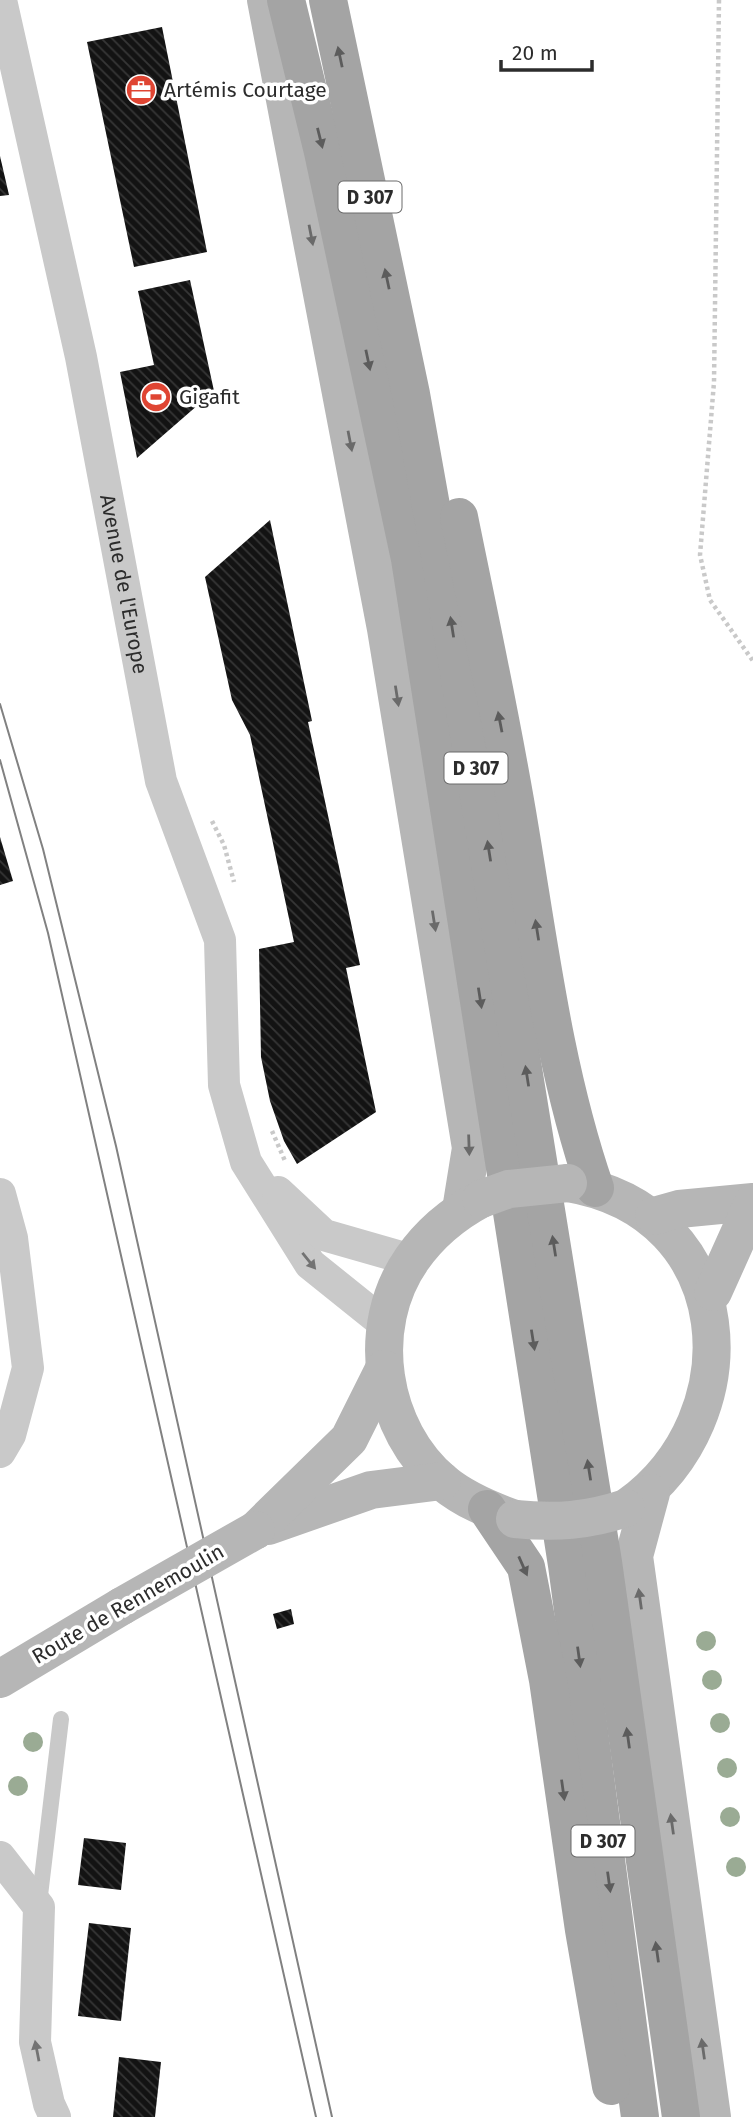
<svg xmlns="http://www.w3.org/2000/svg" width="753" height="2117" font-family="'Fira Sans',sans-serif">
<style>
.building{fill:url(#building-back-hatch)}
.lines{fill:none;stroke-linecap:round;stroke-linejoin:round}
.path{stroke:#c9c9c9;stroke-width:4.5;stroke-dasharray:3.5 3.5;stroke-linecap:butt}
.lane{stroke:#c9c9c9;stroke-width:16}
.street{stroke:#c9c9c9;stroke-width:32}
.secondary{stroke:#b6b6b6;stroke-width:38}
.primary{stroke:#a4a4a4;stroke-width:38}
.tram{stroke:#818181;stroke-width:2}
.secondary-bridge{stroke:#b6b6b6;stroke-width:38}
.tree{fill:#9aab94}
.oneway{fill:#5c5c5c}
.oneway2{fill:#6a6a6a}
.oneway3{fill:#737373}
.labels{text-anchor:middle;stroke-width:7;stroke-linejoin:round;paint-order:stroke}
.shield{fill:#fff;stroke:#6b6b6b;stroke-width:2}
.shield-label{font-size:19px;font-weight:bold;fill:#2c2c2c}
.poi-label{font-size:21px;fill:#2c2c2c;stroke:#fff;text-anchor:start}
.street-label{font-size:21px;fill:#2c2c2c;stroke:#fff}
</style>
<defs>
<pattern id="building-back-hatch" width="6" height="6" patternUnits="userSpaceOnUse" patternTransform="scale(1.75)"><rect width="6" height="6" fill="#131313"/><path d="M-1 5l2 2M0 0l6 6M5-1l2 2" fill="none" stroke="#363636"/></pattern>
</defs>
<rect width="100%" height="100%" fill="#fff"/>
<!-- building -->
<g class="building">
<polygon points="162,27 207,252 134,267 87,42"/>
<polygon points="0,156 9,195 0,196"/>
<polygon points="190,280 214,391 137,458 120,372 154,365 138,291"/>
<polygon points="270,520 312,721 308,722 360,965 346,968 376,1112 297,1164 284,1141 270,1101 261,1057 259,949 294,942 250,735 232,700 205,577"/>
<polygon points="0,837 13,881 0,885"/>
<polygon points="291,1609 294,1624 277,1629 273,1614"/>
<polygon points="84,1838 126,1843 121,1890 78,1885"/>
<polygon points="89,1923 131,1928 121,2021 78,2016"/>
<polygon points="119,2057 161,2062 155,2117 113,2117"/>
</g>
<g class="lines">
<!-- path -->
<g class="path">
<polyline points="719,0 714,382 700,555 710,600 753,661"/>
<polyline points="212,821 224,845 234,882"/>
<polyline points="272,1131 285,1161"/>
</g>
<!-- lane -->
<polyline class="lane" points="39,1904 61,1719"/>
<!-- street -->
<g class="street">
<path id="s1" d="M1,0l80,357 80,424 59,159 4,145 22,77 64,102 76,61"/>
<polyline points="278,1192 324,1235 411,1260"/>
<polyline points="0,1194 12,1238 28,1368 10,1435 0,1452"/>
<polyline points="0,1857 39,1907 35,2042 49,2104 55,2117"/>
</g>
<!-- secondary -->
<g class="secondary">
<polyline points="266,0 386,629 471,1148 461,1210"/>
<path d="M568,1183c173,29 185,234 61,323"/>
<path d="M481,1199c-28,15 -51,34 -69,60 -48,68 -32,171 32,224 21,17 45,27 71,36"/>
<polyline points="654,1216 679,1209 753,1202"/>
<polyline points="713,1292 753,1203"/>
<polyline points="651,1493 634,1556 712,2117"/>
<polyline points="268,1526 371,1490 442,1481"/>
<polyline points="256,1530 349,1439 384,1369"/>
<polyline points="0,1679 122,1606"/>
</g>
<!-- primary -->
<g class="primary">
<polyline points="286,0 323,152 410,559 567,1565 640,2117"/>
<polyline points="328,0 411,394 440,556 603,1562 681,2117"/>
<path d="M459,517c21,104 44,208 61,313 20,120 35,242 75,358"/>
<polyline points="487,1509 526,1567 548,1680 584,1930 611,2086"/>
</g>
<!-- tram -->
<g class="tram">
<polyline points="0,704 43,849 116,1146 332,2117"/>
<polyline points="0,760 48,933 316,2117"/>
</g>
<!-- secondary-bridge -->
<g class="secondary-bridge">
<polyline points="481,1199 509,1189 568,1183"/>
<path d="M515,1519c41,4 72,2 111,-11"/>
<polyline points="122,1606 256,1530"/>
</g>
</g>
<!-- trees -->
<g class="tree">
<circle cx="706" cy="1641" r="10"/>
<circle cx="712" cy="1680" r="10"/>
<circle cx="720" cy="1723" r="10"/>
<circle cx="33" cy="1742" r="10"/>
<circle cx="727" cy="1768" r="10"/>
<circle cx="18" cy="1786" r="10"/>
<circle cx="730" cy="1817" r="10"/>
<circle cx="736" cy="1867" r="10"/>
</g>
<!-- one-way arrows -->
<defs><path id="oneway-solid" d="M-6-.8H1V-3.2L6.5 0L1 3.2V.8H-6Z" transform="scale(1.75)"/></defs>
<g class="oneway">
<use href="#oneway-solid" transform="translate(340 57) rotate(-102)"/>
<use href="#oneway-solid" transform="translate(320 138) rotate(76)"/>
<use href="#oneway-solid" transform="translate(387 279) rotate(-102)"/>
<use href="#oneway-solid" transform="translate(368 360) rotate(78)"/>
<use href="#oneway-solid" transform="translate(452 627) rotate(-99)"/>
<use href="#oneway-solid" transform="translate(500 722) rotate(-101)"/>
<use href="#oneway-solid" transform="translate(489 851) rotate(-99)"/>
<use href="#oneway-solid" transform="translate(537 930) rotate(-99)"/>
<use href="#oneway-solid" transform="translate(480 998) rotate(81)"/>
<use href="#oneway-solid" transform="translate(527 1076) rotate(-99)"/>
<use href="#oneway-solid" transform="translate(554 1246) rotate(-99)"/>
<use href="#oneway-solid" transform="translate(533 1340) rotate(81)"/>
<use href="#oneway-solid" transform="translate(589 1470) rotate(-99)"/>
<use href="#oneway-solid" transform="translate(523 1566) rotate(66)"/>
<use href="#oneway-solid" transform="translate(579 1657) rotate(82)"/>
<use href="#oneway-solid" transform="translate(628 1738) rotate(-98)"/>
<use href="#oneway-solid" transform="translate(563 1790) rotate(82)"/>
<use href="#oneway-solid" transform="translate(609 1882) rotate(82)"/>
<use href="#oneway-solid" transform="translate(657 1952) rotate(-98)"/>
</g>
<g class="oneway2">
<use href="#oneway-solid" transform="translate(311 235) rotate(79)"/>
<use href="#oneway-solid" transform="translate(350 441) rotate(79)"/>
<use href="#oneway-solid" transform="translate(397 696) rotate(81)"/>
<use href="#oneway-solid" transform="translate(434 921) rotate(81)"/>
<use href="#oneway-solid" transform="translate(469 1145) rotate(88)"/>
<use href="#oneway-solid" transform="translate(640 1599) rotate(-98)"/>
<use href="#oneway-solid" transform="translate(672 1824) rotate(-98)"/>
<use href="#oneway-solid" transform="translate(703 2049) rotate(-98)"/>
</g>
<g class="oneway3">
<use href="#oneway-solid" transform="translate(309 1261) rotate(51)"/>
<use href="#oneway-solid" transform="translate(37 2051) rotate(-101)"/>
</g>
<!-- icons -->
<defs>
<g id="office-disc" transform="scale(1.575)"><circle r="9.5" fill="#df4533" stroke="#fff"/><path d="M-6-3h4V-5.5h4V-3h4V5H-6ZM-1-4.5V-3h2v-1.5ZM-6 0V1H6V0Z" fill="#fff"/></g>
<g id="stadium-disc" transform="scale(1.575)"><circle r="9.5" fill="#df4533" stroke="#fff"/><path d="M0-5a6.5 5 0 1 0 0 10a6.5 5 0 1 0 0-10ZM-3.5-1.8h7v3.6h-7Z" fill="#fff"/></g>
</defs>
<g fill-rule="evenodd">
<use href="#office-disc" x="141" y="90"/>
<use href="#stadium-disc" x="156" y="397"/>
</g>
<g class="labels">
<!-- shield labels -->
<g class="shield">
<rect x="338.5" y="181.5" width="63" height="31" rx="5"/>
<rect x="444.5" y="752.5" width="63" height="31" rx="5"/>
<rect x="571.5" y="1825.5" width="63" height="31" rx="5"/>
</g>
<g class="shield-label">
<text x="370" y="204">D 307</text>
<text x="476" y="775">D 307</text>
<text x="603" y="1848">D 307</text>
</g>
<!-- poi labels -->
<g class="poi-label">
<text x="164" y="97">Artémis Courtage</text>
<text x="179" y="404">Gigafit</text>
</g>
<!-- street labels -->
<g class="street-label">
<text dy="7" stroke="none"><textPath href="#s1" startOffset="597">Avenue de l'Europe</textPath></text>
<text transform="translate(128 1604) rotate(-30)" y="7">Route de Rennemoulin</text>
</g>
</g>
<!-- scale -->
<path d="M501 60v10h91v-10" fill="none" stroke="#2c2c2c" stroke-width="3.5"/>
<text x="512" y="60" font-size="21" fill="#2c2c2c" stroke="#ffffff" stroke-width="5" paint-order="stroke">20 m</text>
</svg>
